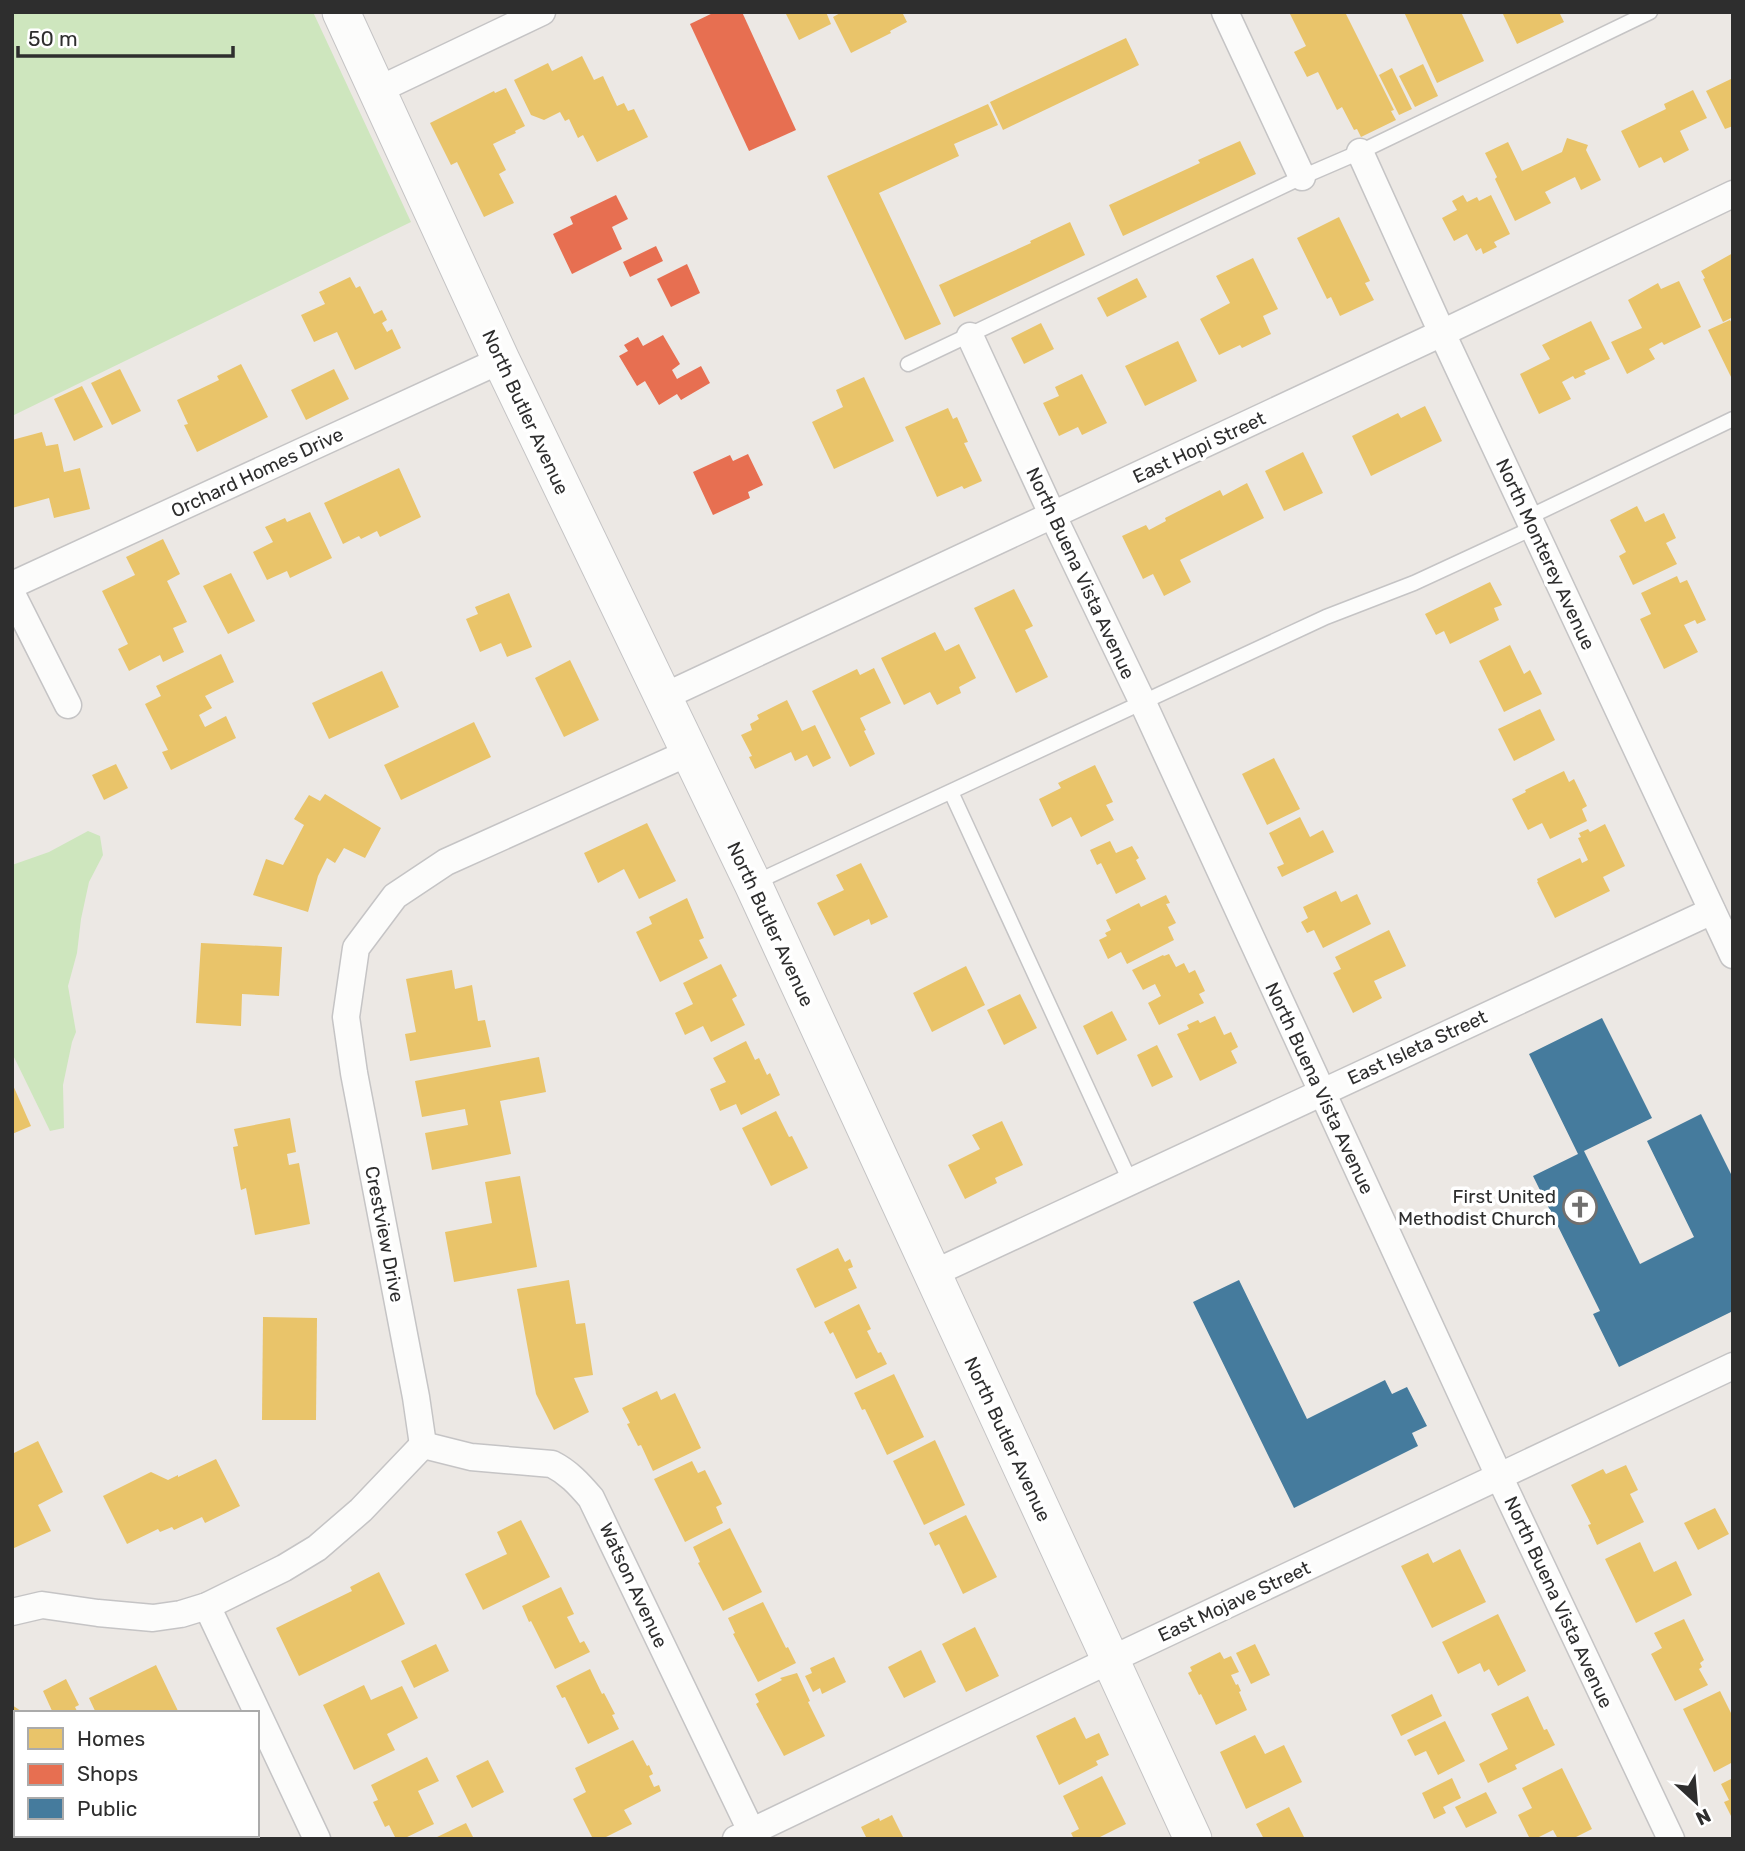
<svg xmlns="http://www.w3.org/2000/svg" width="1745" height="1851" font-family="Rubik,sans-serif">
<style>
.green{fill:#cee6be}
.homes{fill:#e9c46a}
.shops{fill:#e76f51}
.public{fill:#457b9d}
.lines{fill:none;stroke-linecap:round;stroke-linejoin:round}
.lane-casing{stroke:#c5c4c5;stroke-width:17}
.street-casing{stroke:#c5c4c5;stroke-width:29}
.secondary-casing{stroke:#c5c4c5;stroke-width:39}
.lane{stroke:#fcfcfb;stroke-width:14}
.street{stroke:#fcfcfb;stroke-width:26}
.secondary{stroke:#fcfcfb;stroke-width:37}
.labels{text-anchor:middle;stroke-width:7;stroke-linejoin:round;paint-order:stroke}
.street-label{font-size:19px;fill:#2e2e2e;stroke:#fff}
.poi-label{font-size:19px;fill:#2e2e2e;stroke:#fff;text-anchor:end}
</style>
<rect width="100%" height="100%" fill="#ece8e4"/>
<!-- green -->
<g class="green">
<polygon points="12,12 313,12 411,222 12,416"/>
<polygon points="88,831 100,836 103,855 89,882 81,919 77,953 68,986 76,1032 72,1042 63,1085 64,1128 50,1131 12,1053 12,865 49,852"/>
</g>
<!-- homes -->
<g class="homes">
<polygon points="785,12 826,12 831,24 799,40"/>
<polygon points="842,12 902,12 907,22 890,31 891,33 851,53 833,17"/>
<polygon points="1289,12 1345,12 1394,110 1391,111 1396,120 1361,137 1357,129 1354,130 1342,107 1337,110 1318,72 1307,77 1294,52 1306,46"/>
<polygon points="1404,12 1461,12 1484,61 1437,83"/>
<polygon points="1502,12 1559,12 1564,22 1517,44"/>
<polygon points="1126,38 1139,65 1003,130 990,102"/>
<polygon points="582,56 594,80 603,76 617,106 624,103 628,111 634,109 648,137 597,162 583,135 578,138 569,119 565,121 560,112 544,120 531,115 514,80 548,63 552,71"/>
<polygon points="1423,64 1438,96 1415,107 1399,76"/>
<polygon points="1392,68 1412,109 1399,115 1379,75"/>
<polygon points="1733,78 1733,126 1725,129 1706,91"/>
<polygon points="506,88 525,126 515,131 516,133 493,144 506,170 499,174 514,203 484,217 457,162 451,165 430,123 494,91 495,93"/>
<polygon points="1693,90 1707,118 1680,131 1689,150 1664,163 1661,157 1639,168 1621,131 1666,109 1664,104"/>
<polygon points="988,104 998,125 954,144 959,156 879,193 941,324 905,340 827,176"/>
<polygon points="1567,138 1588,145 1586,150 1601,180 1581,190 1575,177 1545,192 1551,203 1515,221 1495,179 1497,177 1485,153 1508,142 1522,171 1562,152"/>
<polygon points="1240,141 1256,174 1123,236 1109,205 1200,163 1198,160"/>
<polygon points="1463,195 1467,202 1477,197 1479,201 1491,195 1510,234 1494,242 1497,247 1483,254 1481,248 1476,251 1467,234 1454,241 1442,218 1457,210 1452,201"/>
<polygon points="1339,217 1370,281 1365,283 1374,300 1340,316 1331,297 1327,299 1297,238"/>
<polygon points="1070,222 1085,255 954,317 939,285 1031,243 1030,241"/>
<polygon points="1733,253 1733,317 1723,322 1703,279 1705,278 1701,271"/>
<polygon points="1253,258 1278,309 1263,316 1271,334 1242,348 1240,345 1219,355 1200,319 1230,303 1216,276"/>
<polygon points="350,277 356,288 360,286 374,314 382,310 387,320 382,323 387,332 392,329 401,348 355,370 337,332 314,342 301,315 325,304 319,292"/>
<polygon points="1137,278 1147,297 1107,317 1097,298"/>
<polygon points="1679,281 1701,327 1664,345 1662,342 1649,349 1655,359 1627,374 1611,342 1642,328 1628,300 1658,283 1661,289"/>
<polygon points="1730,320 1733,325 1733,381 1708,330"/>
<polygon points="1591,321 1610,359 1584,371 1586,374 1575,379 1573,376 1562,382 1571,399 1539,414 1520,374 1550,359 1542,345"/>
<polygon points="1041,323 1054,349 1024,364 1011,338"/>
<polygon points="1178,341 1197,381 1145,406 1125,366"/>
<polygon points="241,364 268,417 197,452 184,425 188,424 177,400 219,380 217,376"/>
<polygon points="120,369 141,411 112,425 91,383"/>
<polygon points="334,369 349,399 306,420 291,390"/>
<polygon points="1082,374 1107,423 1082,435 1078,427 1059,436 1043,403 1059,396 1055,387"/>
<polygon points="864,377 894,441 834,469 812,422 843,407 836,390"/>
<polygon points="82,386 103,427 74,441 54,399"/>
<polygon points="1425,406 1442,441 1371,476 1352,436 1398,413 1401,418"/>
<polygon points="948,408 953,419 957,417 968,442 964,443 982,481 964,489 962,486 937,497 905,427"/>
<polygon points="42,432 46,446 58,444 64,472 80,468 90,509 54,518 49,498 12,508 12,440"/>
<polygon points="1303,452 1323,493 1284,511 1265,471"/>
<polygon points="399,468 421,517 380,537 377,531 361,539 359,536 343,544 324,503"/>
<polygon points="1247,483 1264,518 1180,560 1191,582 1164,596 1153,574 1143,579 1122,536 1146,525 1149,530 1166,521 1165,518 1220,490 1223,496"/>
<polygon points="1637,506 1645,522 1664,513 1676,538 1666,543 1677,564 1633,585 1619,556 1626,552 1610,520"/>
<polygon points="310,512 332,558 290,578 287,571 267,580 253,552 273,542 265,527 285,518 287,522"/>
<polygon points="163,539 180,574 167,581 187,622 173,628 184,652 163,662 160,655 129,671 118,649 128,644 102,591 135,575 126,557"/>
<polygon points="231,573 255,621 228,634 203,586"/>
<polygon points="1677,576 1680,583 1687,580 1706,620 1697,624 1695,620 1684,625 1698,652 1664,669 1640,619 1651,614 1641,593"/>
<polygon points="1490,582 1502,605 1494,608 1499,620 1450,644 1444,631 1436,635 1425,614"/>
<polygon points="1014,589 1033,626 1025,630 1048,677 1016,693 974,608"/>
<polygon points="509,593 532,647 507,657 501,643 480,652 466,619 478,614 475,607"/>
<polygon points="935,632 945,651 959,644 976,678 959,687 961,693 937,705 930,692 904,705 881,658"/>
<polygon points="1510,645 1524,674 1530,670 1542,694 1504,712 1479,661"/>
<polygon points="221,654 234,682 205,696 212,708 199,715 205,727 226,716 236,738 171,770 162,752 168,750 145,704 161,696 156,686"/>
<polygon points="570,660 599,720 564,737 535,678"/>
<polygon points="874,668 891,703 860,718 866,730 864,731 875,754 850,767 812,691 857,669 860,675"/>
<polygon points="382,671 399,707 329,739 312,703"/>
<polygon points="787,700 802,731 815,725 831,758 813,767 807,755 795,761 791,752 755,769 749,757 752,756 741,735 752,730 750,724 759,719 757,715"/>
<polygon points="1540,709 1555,740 1514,761 1498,729"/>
<polygon points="474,722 491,757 401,800 384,765"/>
<polygon points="1274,758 1300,809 1267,825 1242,774"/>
<polygon points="116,764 128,788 104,800 92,775"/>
<polygon points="1095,765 1113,802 1106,805 1114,820 1081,837 1071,817 1052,827 1039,799 1061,788 1058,783"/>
<polygon points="1564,771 1569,782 1574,779 1587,806 1582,809 1587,821 1550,839 1542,823 1528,830 1512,799 1526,792 1525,790"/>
<polygon points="325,794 381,828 365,858 344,848 335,863 327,858 318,876 308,912 253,895 266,859 283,865 304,825 294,819 309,795 320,801"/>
<polygon points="1300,817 1310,837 1323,830 1334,852 1282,877 1277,867 1284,864 1269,833"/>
<polygon points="647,823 676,881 639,899 624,869 598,883 584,853"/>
<polygon points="1605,824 1625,866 1603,877 1610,891 1555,918 1537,882 1538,882 1537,879 1580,858 1582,863 1588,860 1578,838 1581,837 1579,833 1588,829 1590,832"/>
<polygon points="1110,841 1116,853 1132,846 1139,858 1136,860 1146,879 1116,894 1101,863 1097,865 1090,850"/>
<polygon points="861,863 888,917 871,925 869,919 834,936 817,903 844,890 836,875"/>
<polygon points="1336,891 1341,902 1357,894 1371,924 1323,948 1314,930 1307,933 1301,922 1308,918 1303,907"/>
<polygon points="1166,895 1170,903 1166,904 1176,923 1168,927 1174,940 1127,964 1121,952 1108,959 1099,940 1107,936 1105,933 1111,930 1106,920 1139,903 1141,907"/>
<polygon points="687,898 704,938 699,940 708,958 660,982 636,932 652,924 649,917"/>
<polygon points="1389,930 1406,966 1374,981 1382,998 1353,1013 1333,973 1341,969 1335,957"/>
<polygon points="201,943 282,947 279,996 242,994 241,1026 196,1023"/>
<polygon points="1169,954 1176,967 1184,963 1189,973 1195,970 1205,991 1199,994 1204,1003 1159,1025 1148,1003 1161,996 1155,984 1143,990 1132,970 1163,955 1164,956"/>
<polygon points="721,964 737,996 732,999 745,1025 711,1042 703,1026 685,1035 675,1013 693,1004 683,983"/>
<polygon points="966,966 985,1005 932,1032 913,993"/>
<polygon points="452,970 455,989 472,985 478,1021 485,1020 491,1047 410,1061 405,1034 416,1032 406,979"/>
<polygon points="1020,994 1037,1028 1004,1045 987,1010"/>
<polygon points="1112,1011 1127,1040 1097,1055 1083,1026"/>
<polygon points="1215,1016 1224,1035 1231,1032 1238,1047 1231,1051 1237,1063 1200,1081 1177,1034 1189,1029 1187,1025 1198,1020 1200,1023"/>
<polygon points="746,1041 755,1060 759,1058 767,1075 770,1073 780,1095 741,1115 736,1104 720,1111 710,1089 726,1082 713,1058"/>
<polygon points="1157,1045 1173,1077 1152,1087 1137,1055"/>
<polygon points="539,1057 546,1092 500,1101 511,1154 432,1170 425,1133 468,1125 465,1109 422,1117 415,1081"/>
<polygon points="12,1083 31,1126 12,1134"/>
<polygon points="776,1111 789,1137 792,1136 808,1168 771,1186 742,1128"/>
<polygon points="290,1118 296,1152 287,1154 289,1165 299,1163 310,1224 255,1235 246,1188 241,1190 233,1147 238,1146 234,1129"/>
<polygon points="1002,1121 1023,1165 995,1178 997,1183 965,1199 948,1165 980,1149 972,1135"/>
<polygon points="520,1176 537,1267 454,1282 445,1232 492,1223 485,1182"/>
<polygon points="838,1248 845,1262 850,1259 853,1267 848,1269 857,1288 815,1308 796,1269"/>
<polygon points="569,1280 576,1324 585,1323 593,1375 574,1378 589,1412 554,1430 536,1394 517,1289"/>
<polygon points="859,1304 871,1329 867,1331 878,1353 881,1352 887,1364 856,1379 833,1332 830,1334 824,1322"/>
<polygon points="263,1317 317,1318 316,1420 262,1420"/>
<polygon points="894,1374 924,1437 887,1455 865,1409 862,1410 854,1393"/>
<polygon points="657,1391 661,1400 675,1393 701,1448 653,1471 641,1445 638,1446 627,1424 630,1423 622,1408"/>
<polygon points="935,1440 965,1505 924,1525 893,1461"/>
<polygon points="38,1441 63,1492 38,1505 51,1531 12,1549 12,1454"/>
<polygon points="216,1459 240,1506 205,1523 202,1517 174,1530 172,1527 160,1532 158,1529 127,1544 103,1496 151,1472 168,1480 178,1475 178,1477"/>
<polygon points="692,1461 698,1473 705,1470 722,1504 716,1507 723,1523 685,1542 654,1479"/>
<polygon points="1626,1465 1638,1490 1630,1494 1644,1522 1597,1545 1588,1525 1591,1524 1571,1485 1603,1469 1606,1474"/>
<polygon points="1715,1508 1729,1534 1698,1550 1684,1523"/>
<polygon points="966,1515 997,1577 963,1594 939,1544 935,1546 929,1533"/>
<polygon points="521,1520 550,1577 483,1610 465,1574 507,1554 497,1532"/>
<polygon points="730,1528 762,1592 723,1611 698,1563 700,1562 693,1547"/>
<polygon points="1640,1542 1654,1572 1676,1561 1692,1595 1636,1623 1605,1559"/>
<polygon points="1460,1549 1486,1602 1432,1628 1401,1566 1428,1553 1433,1563"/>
<polygon points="379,1572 405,1624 299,1676 276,1628 352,1591 350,1587"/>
<polygon points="561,1587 574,1614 567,1617 580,1643 584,1641 590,1652 555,1669 531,1621 529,1622 522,1606"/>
<polygon points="763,1602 786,1648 788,1647 796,1663 758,1682 733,1634 735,1633 728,1618"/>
<polygon points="1498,1614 1526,1671 1498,1686 1489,1669 1484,1672 1480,1663 1458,1674 1442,1642"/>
<polygon points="1684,1619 1704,1660 1700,1663 1702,1667 1699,1669 1708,1685 1675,1701 1651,1654 1662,1648 1654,1633"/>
<polygon points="975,1627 999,1676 966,1692 942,1644"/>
<polygon points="436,1644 449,1671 414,1688 401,1661"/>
<polygon points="1255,1644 1270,1675 1251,1684 1236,1653"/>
<polygon points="921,1650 936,1682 904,1698 888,1667"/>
<polygon points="1220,1652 1224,1659 1231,1656 1239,1672 1231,1675 1236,1685 1238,1684 1241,1691 1239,1692 1247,1710 1216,1725 1201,1694 1199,1695 1188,1673 1192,1671 1190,1667"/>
<polygon points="834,1657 846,1682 822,1694 820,1688 813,1692 805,1676 812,1673 810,1668"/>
<polygon points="156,1665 179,1713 96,1713 89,1698"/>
<polygon points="590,1669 602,1694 604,1693 615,1714 612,1715 619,1729 588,1744 565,1697 562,1698 556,1686"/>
<polygon points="797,1673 810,1701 808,1702 825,1736 784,1756 756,1704 759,1702 755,1694 782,1680 780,1678"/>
<polygon points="66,1679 79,1705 75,1707 78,1713 53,1713 43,1691"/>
<polygon points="364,1685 371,1700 402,1686 418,1718 387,1734 395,1750 354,1770 323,1705"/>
<polygon points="1720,1691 1733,1717 1733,1762 1714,1772 1683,1709"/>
<polygon points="1432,1694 1442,1716 1401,1736 1391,1715"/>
<polygon points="1528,1696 1544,1730 1547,1729 1555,1745 1515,1765 1517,1769 1488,1783 1479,1764 1508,1749 1491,1714"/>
<polygon points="12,1705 24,1713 16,1713 16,1744 12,1750"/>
<polygon points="1075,1717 1086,1739 1099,1733 1109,1755 1096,1761 1098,1765 1059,1785 1036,1736"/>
<polygon points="1445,1721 1465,1761 1438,1775 1426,1751 1415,1756 1407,1740"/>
<polygon points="1255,1735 1265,1754 1284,1745 1302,1782 1246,1809 1220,1752"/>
<polygon points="633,1740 647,1766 649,1765 653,1774 649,1776 654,1787 659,1785 661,1791 624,1810 632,1824 602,1839 593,1839 573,1799 586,1792 575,1768"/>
<polygon points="427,1757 439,1781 418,1791 434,1824 403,1839 396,1839 389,1825 385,1827 373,1802 378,1800 371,1785"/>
<polygon points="488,1760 504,1792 472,1808 456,1776"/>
<polygon points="1562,1768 1592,1829 1572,1839 1558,1839 1553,1830 1535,1839 1530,1839 1518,1815 1532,1808 1522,1788"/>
<polygon points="1102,1776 1126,1824 1096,1839 1074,1839 1071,1833 1079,1829 1063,1796"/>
<polygon points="1452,1778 1461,1798 1443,1807 1446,1813 1434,1819 1422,1793"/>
<polygon points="1733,1778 1733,1820 1724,1802 1729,1800 1721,1784"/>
<polygon points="1486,1792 1497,1813 1466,1828 1455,1807"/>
<polygon points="1289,1807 1305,1839 1264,1839 1256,1824"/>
<polygon points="892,1815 904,1839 867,1839 861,1827 879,1818 880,1821"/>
<polygon points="466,1823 474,1839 433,1839"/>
</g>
<!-- shops -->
<g class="shops">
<polygon points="715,12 742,12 796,130 749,151 690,24"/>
<polygon points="616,195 628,219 612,227 622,249 572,274 553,234 573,224 570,217"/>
<polygon points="656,246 663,261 630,277 623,262"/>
<polygon points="687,264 700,293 671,307 657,279"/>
<polygon points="663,335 680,364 672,370 677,379 701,366 710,383 681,400 677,394 659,405 645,381 637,386 619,356 628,351 624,345 638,337 643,346"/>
<polygon points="748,454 763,485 748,492 750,498 713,515 693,472 730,455 733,461"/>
</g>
<!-- public -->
<g class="public">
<polygon points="1602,1018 1652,1118 1584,1151 1640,1264 1694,1237 1647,1141 1701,1114 1733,1178 1733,1311 1619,1367 1593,1314 1600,1311 1533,1176 1578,1154 1529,1054"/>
<polygon points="1239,1280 1307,1419 1385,1380 1392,1394 1407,1387 1427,1426 1412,1433 1418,1446 1294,1508 1193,1302"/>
</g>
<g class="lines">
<!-- lane casing -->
<g class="lane-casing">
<g id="lane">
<polyline points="908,364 1302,177 1360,152 1650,12"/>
<polyline points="1529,517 1733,419"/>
<polyline points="951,792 1130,1181"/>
<polyline points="754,883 1326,617 1414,583 1533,528"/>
</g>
</g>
<!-- street casing -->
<g class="street-casing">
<g id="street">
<polyline points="1225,12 1302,177"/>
<polyline points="378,90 542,12"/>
<polyline points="1360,152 1442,333 1733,955"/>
<polyline points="970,336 1053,516 1143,703 1499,1476 1671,1839"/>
<polyline points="12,585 501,360"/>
<polyline points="12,594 68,705"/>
<polyline points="663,697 1442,333 1733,194"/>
<polyline points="932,1274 1712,911"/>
<polyline points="423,1445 416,1397 354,1073 346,1017 356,948 395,896 446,862 690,752"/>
<path d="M423,1445l48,12 81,7c16,8 27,20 39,34l164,341"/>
<polyline points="207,1606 317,1839"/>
<polyline points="12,1612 42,1605 98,1613 153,1618 181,1614 207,1606 284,1568 317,1548 361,1510 423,1445"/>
<polyline points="736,1839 1110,1660 1733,1366"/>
</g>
</g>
<!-- secondary casing -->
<g class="secondary-casing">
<polyline id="secondary" points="341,12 501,360 753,884 1193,1839"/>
</g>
<!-- lane -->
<use href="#lane" class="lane"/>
<!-- street -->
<use href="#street" class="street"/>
<!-- secondary -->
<use href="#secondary" class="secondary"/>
</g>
<!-- icons -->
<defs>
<g id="church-ring" transform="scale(1.75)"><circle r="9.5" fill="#fff" stroke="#706f6e" stroke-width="1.5"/><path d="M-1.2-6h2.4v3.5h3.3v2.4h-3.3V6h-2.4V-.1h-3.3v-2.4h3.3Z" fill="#706f6e"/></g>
</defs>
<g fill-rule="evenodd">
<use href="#church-ring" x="1580" y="1207"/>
</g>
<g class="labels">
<!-- street labels -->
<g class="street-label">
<text transform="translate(526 412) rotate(65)" y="7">North Butler Avenue</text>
<text transform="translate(1199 447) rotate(-25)" y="7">East Hopi Street</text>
<text transform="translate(257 472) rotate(-25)" y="7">Orchard Homes Drive</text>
<text transform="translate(1546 554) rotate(65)" y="7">North Monterey Avenue</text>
<text transform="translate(1081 573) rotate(65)" y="7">North Buena Vista Avenue</text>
<text transform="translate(771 924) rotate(65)" y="7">North Butler Avenue</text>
<text transform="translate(1417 1047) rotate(-25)" y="7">East Isleta Street</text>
<text transform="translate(1320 1088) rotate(65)" y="7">North Buena Vista Avenue</text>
<text transform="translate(385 1234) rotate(79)" y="7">Crestview Drive</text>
<text transform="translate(1008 1439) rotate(65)" y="7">North Butler Avenue</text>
<text transform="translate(634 1585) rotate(65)" y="7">Watson Avenue</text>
<text transform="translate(1234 1601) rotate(-25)" y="7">East Mojave Street</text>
<text transform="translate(1559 1602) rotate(65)" y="7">North Buena Vista Avenue</text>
</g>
<!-- poi labels -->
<g class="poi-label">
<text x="1556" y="1203">First United<tspan x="1556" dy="22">Methodist Church</tspan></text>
</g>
</g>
<!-- border -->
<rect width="1745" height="1851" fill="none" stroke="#2e2e2e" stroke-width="28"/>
<!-- legend -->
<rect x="14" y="1711" width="245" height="126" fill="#ffffff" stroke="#ababab" stroke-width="2"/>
<rect x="28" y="1728" width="35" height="21" fill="#e9c46a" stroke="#ababab" stroke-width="2"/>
<text x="77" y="1746" font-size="21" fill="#2e2e2e">Homes</text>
<rect x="28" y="1764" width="35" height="21" fill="#e76f51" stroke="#ababab" stroke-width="2"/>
<text x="77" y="1781" font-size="21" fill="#2e2e2e">Shops</text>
<rect x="28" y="1798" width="35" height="21" fill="#457b9d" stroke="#ababab" stroke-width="2"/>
<text x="77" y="1816" font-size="21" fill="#2e2e2e">Public</text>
<!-- north arrow -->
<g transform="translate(1696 1802) rotate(154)" stroke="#ffffff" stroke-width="5" paint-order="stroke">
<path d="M0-5L12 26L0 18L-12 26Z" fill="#2e2e2e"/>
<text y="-10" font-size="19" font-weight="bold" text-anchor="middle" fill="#2e2e2e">N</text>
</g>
<!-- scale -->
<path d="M18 46v10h215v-10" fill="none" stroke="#2e2e2e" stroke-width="3.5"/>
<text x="28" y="46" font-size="21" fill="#2e2e2e" stroke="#ffffff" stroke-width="5" paint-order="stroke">50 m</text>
</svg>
